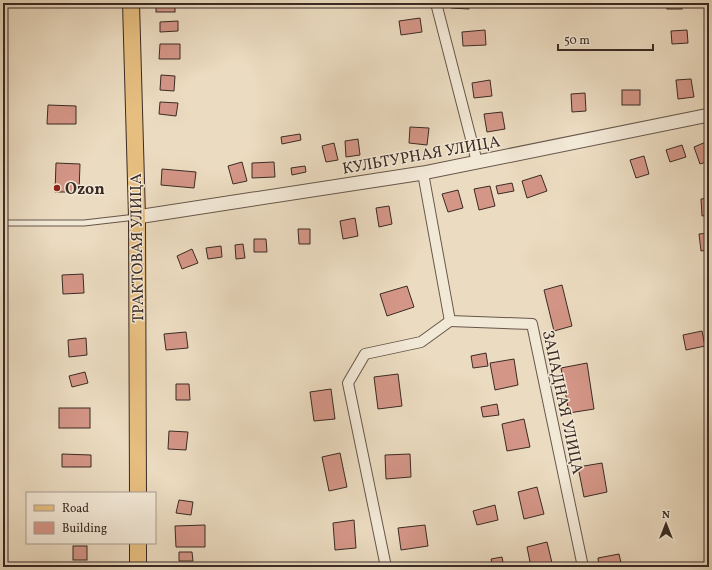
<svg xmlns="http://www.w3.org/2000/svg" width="712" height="570" font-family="Vollkorn,serif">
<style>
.building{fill:#d49687;stroke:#3b2b24}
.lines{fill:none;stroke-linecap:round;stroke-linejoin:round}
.service-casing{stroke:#67574b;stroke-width:7}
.minor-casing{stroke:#67574b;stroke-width:12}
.tertiary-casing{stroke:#67574b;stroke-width:15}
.primary-casing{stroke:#3b2b24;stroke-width:18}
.service{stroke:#f2e8d6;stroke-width:5}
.minor{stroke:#f2e8d6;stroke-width:10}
.tertiary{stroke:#f2e8d6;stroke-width:13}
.primary{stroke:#e6be80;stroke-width:16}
.poi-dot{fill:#8f2418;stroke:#f2e8d6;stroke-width:1.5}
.labels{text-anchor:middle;stroke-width:3;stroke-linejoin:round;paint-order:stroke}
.street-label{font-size:16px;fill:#3b2b24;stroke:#f2e8d6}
.poi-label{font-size:16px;font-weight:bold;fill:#3b2b24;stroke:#f2e8d6;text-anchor:start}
</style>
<rect width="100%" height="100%" fill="#ebdbc0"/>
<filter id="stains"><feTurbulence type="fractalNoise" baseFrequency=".005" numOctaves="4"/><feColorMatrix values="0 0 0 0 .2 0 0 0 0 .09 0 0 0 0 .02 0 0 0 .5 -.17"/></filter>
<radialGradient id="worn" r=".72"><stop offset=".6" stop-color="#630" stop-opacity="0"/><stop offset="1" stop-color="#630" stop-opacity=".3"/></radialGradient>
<!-- building -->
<g class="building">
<rect x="156" y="3" width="19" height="9"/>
<polygon points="452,3 469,3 469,9 451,8"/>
<rect x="667" y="3" width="15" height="6"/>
<polygon points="420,18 422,32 401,35 399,21"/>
<polygon points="178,21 178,31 160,32 160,22"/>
<polygon points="485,30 486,45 463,46 462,32"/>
<polygon points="687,30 688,43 672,44 671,31"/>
<polygon points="160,44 180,44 180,59 159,59"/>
<polygon points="161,75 175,76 174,91 160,90"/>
<polygon points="691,79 694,97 678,99 676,80"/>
<polygon points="490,80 492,96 474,98 472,83"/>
<rect x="622" y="90" width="18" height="15"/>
<polygon points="585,93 586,111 572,112 571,94"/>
<polygon points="160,102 178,103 176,116 159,114"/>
<polygon points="48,105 76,106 76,124 47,124"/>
<polygon points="502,112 505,129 487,132 484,114"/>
<polygon points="410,127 429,128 427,145 409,143"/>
<polygon points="300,134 301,140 282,144 281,137"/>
<polygon points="358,139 360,155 346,157 345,141"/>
<polygon points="706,142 709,150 709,161 700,164 694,147"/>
<polygon points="334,143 338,160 326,162 322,146"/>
<polygon points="682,145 686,157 670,162 666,150"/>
<polygon points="644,156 649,174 636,178 630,160"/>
<polygon points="242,162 247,181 233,184 228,166"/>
<polygon points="274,162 275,177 252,178 252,163"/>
<polygon points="56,163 80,164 79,192 55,192"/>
<polygon points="305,166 306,172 292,175 291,168"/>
<polygon points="162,169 196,172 194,188 161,185"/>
<polygon points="541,175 547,191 527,198 522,181"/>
<polygon points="512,183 514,191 498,194 496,186"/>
<polygon points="490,186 495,206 479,210 474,189"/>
<polygon points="458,190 463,208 448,212 442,194"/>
<polygon points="709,198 709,215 702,216 701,199"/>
<polygon points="389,206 392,224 379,227 376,208"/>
<polygon points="355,218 358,236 343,239 340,221"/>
<polygon points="298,229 310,229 310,244 299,244"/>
<polygon points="709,233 709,250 701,251 699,234"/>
<polygon points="254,239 266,239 267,252 254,252"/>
<polygon points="243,244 245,258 236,259 235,245"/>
<polygon points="221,246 222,257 208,259 206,248"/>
<polygon points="192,249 198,263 182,269 177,256"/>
<polygon points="83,274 84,293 63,294 62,275"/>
<polygon points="562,285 572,326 554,331 544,290"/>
<polygon points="407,286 414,307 387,316 380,294"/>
<polygon points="702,331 705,346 686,350 683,335"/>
<polygon points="186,332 188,348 166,350 164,334"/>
<polygon points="86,338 87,355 69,357 68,340"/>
<polygon points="486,353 488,366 473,368 471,356"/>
<polygon points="514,359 518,385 495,390 490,363"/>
<polygon points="587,363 594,409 569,413 561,368"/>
<polygon points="85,372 88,383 72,387 69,376"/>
<polygon points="398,374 402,406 378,409 374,377"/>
<polygon points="176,384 189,384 190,400 176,400"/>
<polygon points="331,389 335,419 314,421 310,392"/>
<polygon points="497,404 499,415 483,417 481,407"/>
<rect x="59" y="408" width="31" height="20"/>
<polygon points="524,419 530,447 507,451 502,424"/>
<polygon points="169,431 188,432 186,450 168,449"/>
<polygon points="340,453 347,487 329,491 322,457"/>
<polygon points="62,454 91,455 91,467 62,467"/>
<polygon points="410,454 411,477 386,479 385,455"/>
<polygon points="602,463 607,492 584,497 578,467"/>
<polygon points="537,487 544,514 524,519 518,492"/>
<polygon points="179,500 193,502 191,515 176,513"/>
<polygon points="495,505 498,520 477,525 473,511"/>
<polygon points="354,520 356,548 335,550 333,523"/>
<polygon points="205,525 205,547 176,547 175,526"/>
<polygon points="425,525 428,546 401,550 398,528"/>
<polygon points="547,542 553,567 531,567 527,547"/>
<rect x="73" y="546" width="14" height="14"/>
<polygon points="179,552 192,552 193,561 179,561"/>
<polygon points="619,554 622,567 599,567 598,558"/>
<polygon points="502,557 504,567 493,567 491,559"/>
</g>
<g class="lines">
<!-- service casing -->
<g class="service-casing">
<polyline id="service" points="3,223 84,223 136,217"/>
</g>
<!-- minor casing -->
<g class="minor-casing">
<g id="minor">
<polyline points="436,3 477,162"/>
<polyline points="423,173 450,321 532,324 583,567"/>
<polyline points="386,567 348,383 365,354 421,342 450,321"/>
</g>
</g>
<!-- tertiary casing -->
<g class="tertiary-casing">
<polyline id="tertiary" points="137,217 423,173 709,115"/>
</g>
<!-- primary casing -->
<g class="primary-casing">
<g id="primary">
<polyline points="131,3 137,217 138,493"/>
<polyline points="138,543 138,567"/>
</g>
</g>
<!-- service -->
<use href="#service" class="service"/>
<!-- minor -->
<use href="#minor" class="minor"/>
<!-- tertiary -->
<use href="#tertiary" class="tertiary"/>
<!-- primary -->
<use href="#primary" class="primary"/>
</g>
<!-- markers -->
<circle class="poi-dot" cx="57" cy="188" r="4"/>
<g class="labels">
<!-- street labels -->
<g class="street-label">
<text transform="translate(421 154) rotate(-10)" y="6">КУЛЬТУРНАЯ УЛИЦА</text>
<text transform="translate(136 248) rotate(-91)" y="6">ТРАКТОВАЯ УЛИЦА</text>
<text transform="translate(564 402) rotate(78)" y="6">ЗАПАДНАЯ УЛИЦА</text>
</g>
<!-- poi labels -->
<g class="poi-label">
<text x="65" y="194">Ozon</text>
</g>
</g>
<!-- margin -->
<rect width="712" height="570" fill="none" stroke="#ebdbc0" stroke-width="16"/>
<rect x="4" y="4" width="704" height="562" fill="none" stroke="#3b2b24" stroke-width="2"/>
<rect x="8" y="8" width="696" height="554" fill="none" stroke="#3b2b24"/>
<!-- legend -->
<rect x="26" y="492" width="130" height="52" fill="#f2e8d6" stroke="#a99c8f"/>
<rect x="34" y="505" width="20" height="6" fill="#e6be80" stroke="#a99c8f"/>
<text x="62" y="512" font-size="12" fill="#3b2b24">Road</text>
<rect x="34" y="522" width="20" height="12" fill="#d49687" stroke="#a99c8f"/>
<text x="62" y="532" font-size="12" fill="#3b2b24">Building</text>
<!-- north arrow -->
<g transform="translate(666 524)" stroke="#f2e8d6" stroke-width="3" paint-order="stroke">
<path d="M0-3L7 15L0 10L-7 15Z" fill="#3b2b24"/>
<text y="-6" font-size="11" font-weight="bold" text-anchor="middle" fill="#3b2b24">N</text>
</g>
<!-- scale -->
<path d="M558 44v6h95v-6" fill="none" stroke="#3b2b24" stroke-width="2"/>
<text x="564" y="44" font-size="12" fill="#3b2b24" stroke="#f2e8d6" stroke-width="3" paint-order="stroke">50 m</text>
<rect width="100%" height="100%" filter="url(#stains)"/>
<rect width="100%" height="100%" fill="url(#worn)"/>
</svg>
